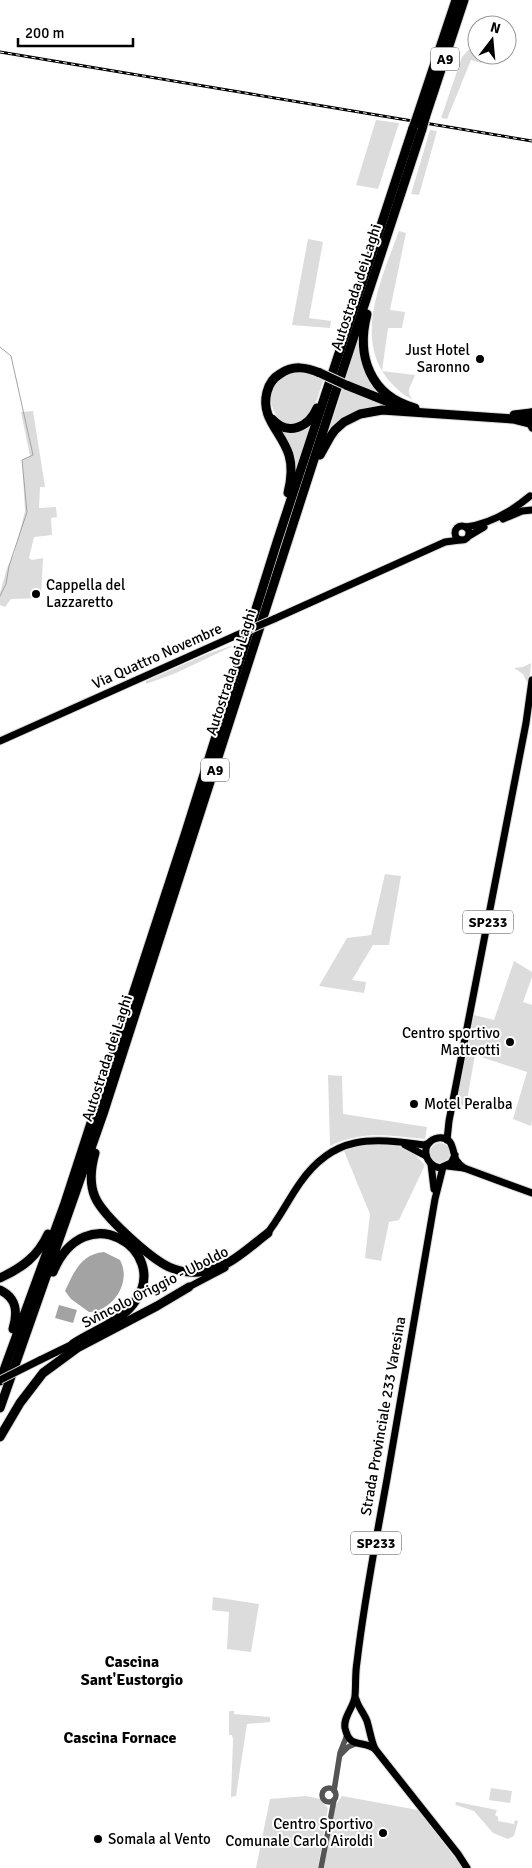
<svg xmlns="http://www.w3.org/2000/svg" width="532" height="1868" font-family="Signika,sans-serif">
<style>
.green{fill:#dcdcdc}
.water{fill:#a3a3a3}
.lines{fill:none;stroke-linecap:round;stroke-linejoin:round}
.stream{stroke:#a3a3a3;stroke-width:1}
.primary-casing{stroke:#dbdbdb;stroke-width:9}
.motorway-casing{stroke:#dbdbdb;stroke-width:11}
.tertiary{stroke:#555;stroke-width:5.5}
.primary{stroke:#000;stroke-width:7}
.motorway{stroke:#000;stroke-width:9}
.rail-casing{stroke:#000;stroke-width:3}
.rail{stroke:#fff;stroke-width:1;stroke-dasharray:4;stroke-linecap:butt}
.primary-bridge-casing{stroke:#dbdbdb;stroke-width:9;stroke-linecap:butt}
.motorway-bridge-casing{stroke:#dbdbdb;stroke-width:11;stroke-linecap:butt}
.primary-bridge{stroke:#000;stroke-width:7}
.motorway-bridge{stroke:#000;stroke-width:9}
.poi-dot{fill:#000;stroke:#fff;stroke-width:2}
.labels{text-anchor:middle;stroke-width:4;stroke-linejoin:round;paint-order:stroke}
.shield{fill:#fff;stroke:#4c4c4c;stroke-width:1}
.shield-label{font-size:14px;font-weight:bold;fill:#000}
.street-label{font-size:15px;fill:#000;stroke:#fff}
.poi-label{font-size:15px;fill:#000;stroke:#fff;text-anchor:end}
.neighbourhood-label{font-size:16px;font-weight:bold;fill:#000;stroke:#fff}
</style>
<rect width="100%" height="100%" fill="#fff"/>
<!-- green -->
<g class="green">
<polygon points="477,41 477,55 485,55 481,63 471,60 447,119 441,118 462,57"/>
<polygon points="376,120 399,123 378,189 356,185"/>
<polygon points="430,130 437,131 419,195 411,194"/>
<path d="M399,231l7,2 -16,77 15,2 -3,16h-14l-6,43 33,4c-3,11 -11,15 -2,25 -8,-4 -14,-9 -21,-16 -41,-43 -10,-106 7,-153z"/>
<polygon points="308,239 323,242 309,318 331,321 330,328 292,325"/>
<polygon points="359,337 360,344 388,399 345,380"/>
<path d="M304,371l20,8c-4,9 -6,21 -11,29 -29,51 -73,-32 -9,-37z"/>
<polygon points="343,388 392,408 373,409 327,436"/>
<polygon points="33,411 45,487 40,487 39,508 56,507 57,517 51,518 52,535 34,537 29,558 32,560 43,558 41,598 11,599 5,607 0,605 0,593 7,568 14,554 25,511 22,460 30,456 21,412"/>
<polygon points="311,424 294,474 276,426"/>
<polygon points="237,644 176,673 146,684 146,681 207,654"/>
<polygon points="531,663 529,687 523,674 514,668 523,667"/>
<polygon points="385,874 401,876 389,945 373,945 352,980 366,982 364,993 319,986 347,938 371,935"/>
<polygon points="514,961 532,972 532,977 523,1002 532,1005 532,1121 531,1126 513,1119 527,1072 475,1055 466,1106 456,1104 474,1015 494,1020"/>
<path d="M328,1075l14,1 1,38 84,13 -2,12c-36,-3 -62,-9 -95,7z"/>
<circle cx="440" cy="1153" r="10"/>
<path d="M380,1143c21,3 31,6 45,22l-26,55 -10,2 -8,39 -16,-3 5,-44 -26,-63 16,-6z"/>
<polygon points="213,1597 259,1604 251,1652 227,1649 229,1612 212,1610"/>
<polygon points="229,1711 234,1711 234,1714 270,1717 270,1722 247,1724 236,1796 231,1797 233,1739 232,1735 229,1735"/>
<polygon points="491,1788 512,1791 510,1803 489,1800"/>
<polygon points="306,1796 320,1799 328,1808 318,1868 256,1868 270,1799"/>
<polygon points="342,1796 418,1810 463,1868 324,1868 335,1806"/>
<polygon points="457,1802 497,1810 495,1815 498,1817 498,1821 514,1824 515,1820 518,1821 514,1836 508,1839 493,1833 474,1811 456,1805 455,1803"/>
</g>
<!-- water -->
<g class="water">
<path d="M104,1252l16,8c12,22 -7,51 -31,52l-18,-13 -6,-8c9,-19 16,-37 39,-39z"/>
<polygon points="59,1305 77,1310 73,1323 55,1318"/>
</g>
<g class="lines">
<!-- stream -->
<polyline class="stream" points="0,347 11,356 33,455 22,460 27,512 9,566 6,584 0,596"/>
<!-- primary casing -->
<g class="primary-casing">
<g id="primary">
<polyline points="532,412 528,420 532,428"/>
<polyline points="503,519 522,511 532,510"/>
<circle cx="462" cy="533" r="7"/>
<path d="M466,527c23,-3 46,-16 64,-31"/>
<polyline points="469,536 484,527"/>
<polyline points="274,619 445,542 460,540"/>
<polyline points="0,741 237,635"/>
<polyline points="447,1140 449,1121 526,723 532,680"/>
<polyline points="405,1145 426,1156"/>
<path d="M455,1155l-4,8 -11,5c-17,-3 -20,-27 -2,-30 16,-2 14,13 18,22 2,3 5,6 8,8"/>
<polyline points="431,1164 434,1189"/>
<polyline points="447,1166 464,1168 532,1193"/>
<path d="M266,1235c13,-16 22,-35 34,-52 34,-49 71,-45 124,-38l5,-2"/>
<polyline points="185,1289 225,1268"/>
<polyline points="40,1360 77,1342"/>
<path d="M356,1699c2,8 8,14 11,22 3,10 4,19 8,28l83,105 9,14"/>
<path d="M375,1749c-14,-10 -25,1 -30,-21 -2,-11 9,-21 10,-32 1,-11 0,-23 2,-34 7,-61 19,-122 30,-183 16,-93 32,-187 48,-280l8,-32"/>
</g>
</g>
<!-- motorway casing -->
<g class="motorway-casing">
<g id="motorway">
<polyline points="417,117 456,0"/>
<polyline points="425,118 464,0"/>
<path d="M367,314c-11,42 3,82 48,94"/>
<polyline points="346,385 396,405"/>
<polyline points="514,415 531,413"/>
<path d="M272,419c16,18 37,8 45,-11"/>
<polyline points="320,455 330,437 335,430 344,422 360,414 382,410 513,419 529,423"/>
<path d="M288,493c3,-12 5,-25 1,-38 -7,-23 -29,-37 -22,-63 2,-8 6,-14 13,-18 13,-9 26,-7 40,-1"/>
<path d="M95,1153c-4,14 -6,30 0,44 8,19 55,61 74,70 9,4 20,6 30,5 28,-2 48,-23 69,-39"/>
<path d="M53,1272c32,-77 117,-22 83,28 -14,22 -42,30 -63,44"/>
<path d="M0,1278c22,-10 38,-22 48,-44"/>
<path d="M0,1290c17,8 18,22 13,39"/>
<polyline points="0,1381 65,1203 105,1080 185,835 277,542 413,128"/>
<polyline points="0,1408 103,1114 335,394 422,129"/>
<polyline points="0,1437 20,1403 43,1373 77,1348 157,1306 189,1287"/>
</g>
</g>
<!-- tertiary -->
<g class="tertiary">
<polyline points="341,1754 348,1747 355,1744"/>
<circle cx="329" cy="1795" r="7"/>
<polyline points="334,1791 340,1753 347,1735"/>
<polyline points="321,1868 334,1800"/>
</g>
<!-- primary -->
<use href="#primary" class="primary"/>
<!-- motorway -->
<use href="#motorway" class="motorway"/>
<!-- rail casing -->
<g class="rail-casing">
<polyline id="rail" points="0,52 532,141"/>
</g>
<!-- rail -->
<use href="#rail" class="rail"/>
<!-- primary-bridge casing -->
<g class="primary-bridge-casing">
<g id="primary-bridge">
<polyline points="237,635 274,619"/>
<polyline points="0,1380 40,1360"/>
</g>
</g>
<!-- motorway-bridge casing -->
<g class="motorway-bridge-casing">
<g id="motorway-bridge">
<polyline points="413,128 417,117"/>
<polyline points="422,129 425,118"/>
<polyline points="320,373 346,385"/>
</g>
</g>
<!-- primary-bridge -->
<use href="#primary-bridge" class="primary-bridge"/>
<!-- motorway-bridge -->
<use href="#motorway-bridge" class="motorway-bridge"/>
</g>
<!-- markers -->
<g class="poi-dot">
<circle cx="480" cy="359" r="5"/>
<circle cx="36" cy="594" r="5"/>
<circle cx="510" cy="1042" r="5"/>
<circle cx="414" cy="1104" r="5"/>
<circle cx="383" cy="1833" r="5"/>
<circle cx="98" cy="1839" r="5"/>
</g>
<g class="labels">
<!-- shield labels -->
<g class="shield">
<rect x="431" y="47.5" width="28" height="23" rx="4"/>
<rect x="201" y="758.5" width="28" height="23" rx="4"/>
<rect x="463" y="910.5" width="50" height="23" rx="4"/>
<rect x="351" y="1531.5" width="50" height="23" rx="4"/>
</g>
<g class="shield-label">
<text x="445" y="64">A9</text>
<text x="215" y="775">A9</text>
<text x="488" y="927">SP233</text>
<text x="376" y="1548">SP233</text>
</g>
<!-- street labels -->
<g class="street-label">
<text transform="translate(356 287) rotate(-72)" y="5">Autostrada dei Laghi</text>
<text transform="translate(157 656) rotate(-24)" y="5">Via Quattro Novembre</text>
<text transform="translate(231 672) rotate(-72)" y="5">Autostrada dei Laghi</text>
<text transform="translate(107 1058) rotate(-72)" y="5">Autostrada dei Laghi</text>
<text transform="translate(155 1287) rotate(-27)" y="5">Svincolo Origgio - Uboldo</text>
<text transform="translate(383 1416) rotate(-80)" y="5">Strada Provinciale 233 Varesina</text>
</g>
<!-- poi labels -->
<g class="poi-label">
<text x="470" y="355">Just Hotel<tspan x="470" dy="17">Saronno</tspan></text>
<text x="46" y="590" text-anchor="start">Cappella del<tspan x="46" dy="17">Lazzaretto</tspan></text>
<text x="500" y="1038">Centro sportivo<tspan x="500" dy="17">Matteotti</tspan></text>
<text x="424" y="1109" text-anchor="start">Motel Peralba</text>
<text x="373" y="1829">Centro Sportivo<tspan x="373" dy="17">Comunale Carlo Airoldi</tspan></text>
<text x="108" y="1844" text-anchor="start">Somala al Vento</text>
</g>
<!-- neighbourhood labels -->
<g class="neighbourhood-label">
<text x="132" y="1667">Cascina<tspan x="132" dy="18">Sant'Eustorgio</tspan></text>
<text x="120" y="1743">Cascina Fornace</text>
</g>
</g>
<!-- north arrow -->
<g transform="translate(492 40) rotate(16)"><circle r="24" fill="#ffffff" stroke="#999999"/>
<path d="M0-4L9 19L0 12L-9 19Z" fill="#000000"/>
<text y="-8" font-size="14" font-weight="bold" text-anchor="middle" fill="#000000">N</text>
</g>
<!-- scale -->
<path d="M18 38v8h115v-8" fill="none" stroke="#000000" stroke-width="2.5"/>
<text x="25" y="38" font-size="15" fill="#000000" stroke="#ffffff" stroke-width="4" paint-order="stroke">200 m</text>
</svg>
